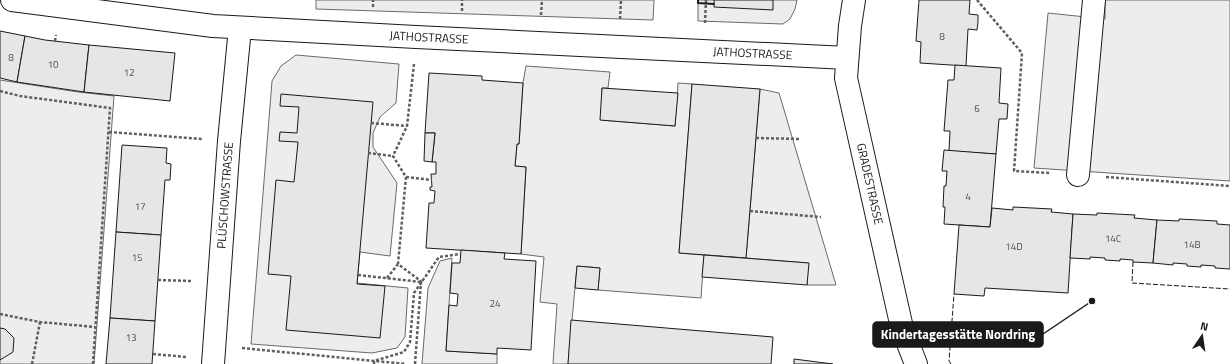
<svg xmlns="http://www.w3.org/2000/svg" width="1230" height="364" font-family="'Titillium Web',sans-serif">
<style>
.built{fill:#ededed;stroke:#6a6a6a}
.building{fill:#e6e6e6;stroke:#1a1a1a}
.lines{fill:none;stroke-linecap:round;stroke-linejoin:round}
.minor-casing{stroke:#1a1a1a;stroke-width:24}
.path{stroke:#5f5f5f;stroke-width:2.5;stroke-dasharray:3 2;stroke-linecap:butt}
.minor{stroke:#fff;stroke-width:22}
.fence{stroke:#1a1a1a;stroke-width:1;stroke-dasharray:5 2;stroke-linecap:butt}
.wall{stroke:#1a1a1a;stroke-width:2}
.labels{text-anchor:middle;stroke-width:3;stroke-linejoin:round;paint-order:stroke}
.number-label{font-size:10px;fill:#4d4d4d}
.street-label{font-size:12px;fill:#1a1a1a;stroke:#fff}
.leader{fill:none;stroke:#1a1a1a;stroke-width:1.5}
.callout-dot{fill:#1a1a1a;stroke:#fff;stroke-width:1.5}
.callout{fill:#1a1a1a;stroke:#1a1a1a;stroke-width:1.5}
.callout-label{font-size:13px;text-anchor:middle;font-weight:bold;fill:#fff}
</style>
<rect width="100%" height="100%" fill="#fff"/>
<!-- built -->
<g class="built">
<polygon points="316,0 654,0 653,20 316,9"/>
<polygon points="698,0 797,0 795,9 790,19 783,24 698,21"/>
<polygon points="1105,0 1230,0 1230,181 1034,168 1048,13 1105,19"/>
<polygon points="296,55 399,64 396,103 380,117 373,133 373,147 397,183 390,256 360,252 357,283 408,288 405,337 397,348 372,353 251,344 272,81 281,66"/>
<polygon points="526,66 610,72 608,88 602,88 601,120 675,126 678,83 692,84 679,253 704,255 701,298 598,290 600,268 577,266 568,364 553,364 557,304 540,302 544,257 521,254 526,167 515,166 517,144 519,144 523,83"/>
<polygon points="0,80 78,92 114,96 94,364 0,364"/>
<polygon points="760,89 779,93 836,285 807,285 808,263 746,258"/>
<polygon points="452,258 446,351 497,354 497,364 422,364 428,288 440,261"/>
</g>
<!-- building -->
<g class="building">
<polygon points="714,0 773,0 773,10 714,7"/>
<polygon points="919,0 970,0 969,14 978,15 978,22 977,30 968,29 966,66 920,63 921,42 916,41"/>
<polygon points="0,31 25,36 17,82 0,78"/>
<polygon points="25,36 45,40 89,45 84,92 17,82"/>
<polygon points="89,45 175,53 170,101 84,92"/>
<polygon points="955,65 1001,68 999,103 1008,104 1007,119 999,119 996,154 949,151 950,131 944,131 948,80 954,80"/>
<polygon points="429,73 482,76 482,80 523,83 519,144 517,144 515,166 526,167 521,254 426,248 429,203 434,203 435,191 430,190 430,187 432,187 431,174 436,174 436,162 432,162 435,133 425,133"/>
<polygon points="692,84 760,89 746,258 679,253"/>
<polygon points="602,88 678,93 675,126 600,120"/>
<polygon points="281,94 373,102 357,284 385,286 380,338 286,330 291,276 268,274 276,180 294,182 298,142 279,141 280,132 297,133 299,107 280,106"/>
<polygon points="425,133 435,133 432,162 424,161"/>
<polygon points="122,145 167,148 166,163 171,164 170,180 165,180 161,235 116,232"/>
<polygon points="944,150 996,154 990,227 944,224 945,207 943,207 944,186 946,186 947,171 942,171"/>
<polygon points="1013,207 1052,209 1051,212 1073,214 1068,293 985,288 984,296 954,294 959,225 990,227 992,208 1013,210"/>
<polygon points="1097,213 1135,215 1134,218 1157,220 1153,263 1133,262 1133,260 1120,259 1120,261 1105,260 1105,258 1090,257 1090,259 1070,258 1073,214 1097,215"/>
<polygon points="1179,219 1217,221 1217,224 1230,225 1230,269 1215,268 1215,266 1201,265 1201,267 1187,266 1187,264 1173,263 1173,265 1153,263 1157,220 1179,221"/>
<polygon points="116,232 161,235 155,321 110,318"/>
<polygon points="461,250 505,253 504,259 536,261 531,350 497,348 497,354 446,351 449,305 457,306 458,294 450,293 452,263 460,263"/>
<polygon points="704,255 809,263 807,285 702,277"/>
<polygon points="577,266 600,268 598,290 575,288"/>
<polygon points="110,318 155,321 152,364 106,364"/>
<polygon points="571,320 773,337 771,364 568,364"/>
<polygon points="0,328 5,329 14,338 13,352 0,360"/>
<polygon points="794,359 833,364 794,364"/>
</g>
<g class="lines">
<!-- minor casing -->
<g class="minor-casing">
<g id="minor">
<path id="s1" d="M12,0l201,26 203,11 431,21"/>
<path id="s2" d="M854,0l-4,26 -4,52 56,250 14,36"/>
<polyline points="1078,175 1094,0"/>
<path id="s3" d="M213,364l16,-223 11,-113"/>
</g>
</g>
<!-- path -->
<g class="path">
<polyline points="977,0 1022,53 1014,171 1050,173"/>
<polyline points="373,7 373,0"/>
<polyline points="462,11 462,0"/>
<polyline points="541,15 542,0"/>
<polyline points="620,19 621,0"/>
<polyline points="705,23 706,0"/>
<polyline points="55,41 56,35"/>
<polyline points="414,64 407,126 393,156 406,177 398,264 422,282"/>
<polyline points="0,91 20,96 110,108 93,364"/>
<polyline points="371,123 407,126"/>
<polyline points="109,132 202,139"/>
<polyline points="756,138 801,139"/>
<polyline points="368,153 393,156"/>
<polyline points="406,177 432,180"/>
<polyline points="1106,177 1230,186"/>
<polyline points="750,211 821,217"/>
<polyline points="358,275 421,282"/>
<polyline points="387,278 398,264"/>
<polyline points="158,280 192,281"/>
<polyline points="0,314 40,322 95,327"/>
<polyline points="242,348 406,364"/>
<polyline points="153,354 186,357"/>
<polyline points="32,364 40,322"/>
<polyline points="374,364 374,361 404,352 410,342 414,293 439,257 460,254"/>
<polyline points="415,364 421,282"/>
</g>
<!-- minor -->
<use href="#minor" class="minor"/>
<!-- fence -->
<g class="fence">
<polyline points="1133,262 1132,283 1230,289"/>
<polyline points="951,364 949,361 954,294"/>
</g>
<!-- wall -->
<polyline class="wall" points="698,0 698,3 714,4"/>
</g>
<g class="labels">
<!-- number labels -->
<g class="number-label">
<text x="942" y="40">8</text>
<text x="11" y="61">8</text>
<text x="53" y="68">10</text>
<text x="129" y="76">12</text>
<text x="977" y="112">6</text>
<text x="968" y="200">4</text>
<text x="140" y="210">17</text>
<text x="1113" y="242">14C</text>
<text x="1192" y="248">14B</text>
<text x="1014" y="250">14D</text>
<text x="137" y="261">15</text>
<text x="495" y="307">24</text>
<text x="131" y="341">13</text>
</g>
<!-- street labels -->
<g class="street-label">
<text dy="4" stroke="none"><textPath href="#s1" startOffset="419">JATHOSTRASSE</textPath></text>
<text dy="4" stroke="none"><textPath href="#s1" startOffset="743">JATHOSTRASSE</textPath></text>
<text dy="4" stroke="none"><textPath href="#s2" startOffset="187">GRADESTRASSE</textPath></text>
<text dy="4" stroke="none"><textPath href="#s3" startOffset="169">PLÜSCHOWSTRASSE</textPath></text>
</g>
</g>
<!-- callouts -->
<path class="leader" d="M1092 301L1043 334"/>
<circle class="callout-dot" cx="1092" cy="301" r="4"/>
<rect class="callout" x="873" y="322" width="170" height="25" rx="4"/>
<g class="callout-label">
<text x="958" y="339">Kindertagesstätte Nordring</text>
</g>
<!-- north arrow -->
<g transform="translate(1202 336) rotate(13)" stroke="#ffffff" stroke-width="3" paint-order="stroke">
<path d="M0-3L7 15L0 10L-7 15Z" fill="#1a1a1a"/>
<text y="-6" font-size="11" font-weight="bold" text-anchor="middle" fill="#1a1a1a">N</text>
</g>
</svg>
